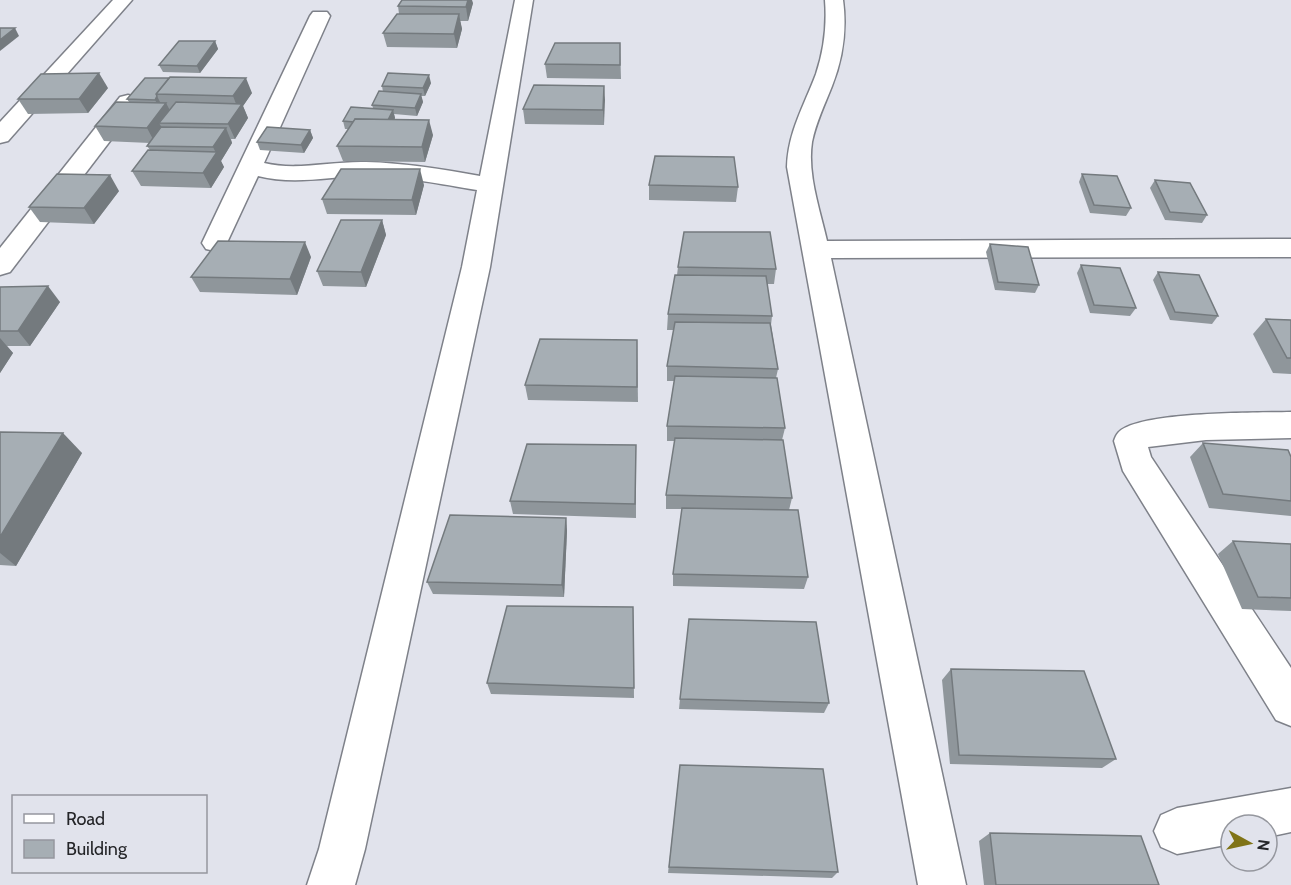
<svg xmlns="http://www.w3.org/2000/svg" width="1291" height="885" font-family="Cabin,sans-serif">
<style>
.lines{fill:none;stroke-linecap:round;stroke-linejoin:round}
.minor-casing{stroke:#7e8189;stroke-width:3}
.minor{fill:#fff;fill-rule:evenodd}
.wall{fill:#8f969b}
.shaded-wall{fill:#747a7e}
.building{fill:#a6aeb4;stroke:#747a7e;stroke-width:1.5}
</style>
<rect width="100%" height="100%" fill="#e1e3ec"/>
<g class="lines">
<!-- minor casing -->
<g class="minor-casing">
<g id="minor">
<polygon points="113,0 132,0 8,141 0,143 0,122"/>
<path d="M515,0h18l-43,267 -125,582 -10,36h-48l12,-36 143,-582 15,-77c-37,-6 -76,-14 -114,-14 -35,1 -70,9 -105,0l-34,73 -9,2 -9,-2 -4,-6 108,-227 3,-4h14l3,4 -66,147c33,8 68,-2 102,-1 38,1 76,7 114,14z"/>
<path d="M825,0h18c4,30 0,58 -11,86 -7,18 -16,36 -20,56 -5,32 8,68 15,99l464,-2v18l-460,1 135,627h-48l-131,-718c1,-35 17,-61 29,-93 8,-24 11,-49 9,-74z"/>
<polygon points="128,95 136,97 139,102 136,107 10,272 0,275 0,248 120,97"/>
<path d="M1291,412v26l-85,2 -58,7 3,10 140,211v58l-15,-6 -153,-249 -9,-30c1,-3 2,-6 4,-8 19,-22 141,-20 173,-21z"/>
<polygon points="1291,788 1291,832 1267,837 1267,825 1231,825 1231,844 1177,854 1161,847 1154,831 1161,815 1177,808"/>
</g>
</g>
<!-- minor -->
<use href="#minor" class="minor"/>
</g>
<!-- wall -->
<g class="wall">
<polygon points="473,3 468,21 460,21 462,29 457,48 387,47 383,33 399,14 398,6"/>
<polygon points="215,41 218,49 200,73 163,72 159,65"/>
<polygon points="620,43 621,79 547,78 545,64"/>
<polygon points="145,78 252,93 243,106 248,118 235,139 231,139 232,143 221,161 224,167 211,188 141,186 132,171 150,150 147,146 150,143 104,141 95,126 129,102 127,99"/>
<polygon points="431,83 425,96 421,96 423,102 417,116 394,114 395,118 394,120 433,135 425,162 343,161 337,146 349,129 345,129 343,121 373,108 372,105 383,92 382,86"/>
<polygon points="604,86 604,125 525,124 523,109"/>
<polygon points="108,88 88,113 28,114 18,99"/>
<polygon points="310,130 313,138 304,153 260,150 257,142"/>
<polygon points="1082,174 1131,208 1126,216 1090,213 1079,182"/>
<polygon points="1155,180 1207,215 1202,223 1165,220 1150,188"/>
<polygon points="424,185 416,215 327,214 322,199"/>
<polygon points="649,185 738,187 736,202 649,200"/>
<polygon points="119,191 94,224 40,222 29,207"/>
<polygon points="382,220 386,235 366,287 323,286 317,271"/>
<polygon points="990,244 1039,285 1035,293 995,290 986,252"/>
<polygon points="311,257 297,295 200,292 191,277"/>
<polygon points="1081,265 1136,308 1130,316 1090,313 1077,273"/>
<polygon points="678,267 776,269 774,284 767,284 772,316 771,325 778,369 776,378 785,428 782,440 792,498 789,510 808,577 804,589 673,586 673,574 682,509 666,509 666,495 675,441 667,441 667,426 674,381 667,381 667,366 674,330 667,330 668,314 677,275"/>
<polygon points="1158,272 1218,316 1212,324 1170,320 1153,280"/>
<polygon points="0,287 60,302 30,346 7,346 13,353 0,373"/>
<polygon points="1266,319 1291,320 1291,374 1273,373 1253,334"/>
<polygon points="637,340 638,402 528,400 525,385"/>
<polygon points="0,432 82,453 16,566 0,565"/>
<polygon points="1203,443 1291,457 1291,516 1209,508 1190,457"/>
<polygon points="636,445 636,518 513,514 510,501"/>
<polygon points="566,518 567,531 564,597 433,594 427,582"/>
<polygon points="1233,541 1291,544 1291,611 1242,609 1218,554"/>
<polygon points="633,607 634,698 491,694 487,683"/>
<polygon points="951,669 1116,759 1102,768 950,764 942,680"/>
<polygon points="680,699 829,703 824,713 679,709"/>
<polygon points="680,765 838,872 832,878 668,873"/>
<polygon points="990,833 1159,885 984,885 979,841"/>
</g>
<!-- shaded-wall -->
<g class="shaded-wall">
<polygon points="468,0 472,0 473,3 468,21 466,7"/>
<polygon points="459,14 462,29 457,48 454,34"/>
<polygon points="15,28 19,36 0,51 0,40"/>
<polygon points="215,41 218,49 200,73 197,66"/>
<polygon points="99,73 108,88 88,113 79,99"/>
<polygon points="429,75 431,83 425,96 423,88"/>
<polygon points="246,78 252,93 243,106 248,118 235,139 228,124 238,109 233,96"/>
<polygon points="604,86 605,100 604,125 603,110"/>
<polygon points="421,94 423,102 417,116 415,108"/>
<polygon points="157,96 161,104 159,107 155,100"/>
<polygon points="166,103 174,118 159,123 164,131 155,143 147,128"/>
<polygon points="393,110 395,118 388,132 386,124"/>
<polygon points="429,120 433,135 425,162 422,147"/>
<polygon points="226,128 232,143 221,161 224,167 211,188 203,173 216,153 213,147"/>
<polygon points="310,130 313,138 304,153 301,145"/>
<polygon points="420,169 424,185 416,215 412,200"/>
<polygon points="110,175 119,191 94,224 84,208"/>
<polygon points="382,220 386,235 366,287 361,272"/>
<polygon points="305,242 311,257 297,295 290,279"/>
<polygon points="48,286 60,302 30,346 18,331"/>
<polygon points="0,338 13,353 0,373"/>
<polygon points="63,433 82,453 16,566 0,553 0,537"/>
<polygon points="566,518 567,531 564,597 562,585"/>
</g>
<!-- building -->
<g class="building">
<polygon points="402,0 468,0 466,7 398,6"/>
<polygon points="397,14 459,14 454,34 383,33"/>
<polygon points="0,28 15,28 0,40"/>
<polygon points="179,41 215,41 197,66 159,65"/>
<polygon points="555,43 620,43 620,65 545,64"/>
<polygon points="99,73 79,99 18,99 41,74"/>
<polygon points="388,73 429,75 423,88 382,86"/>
<polygon points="170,77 246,78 233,96 156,94"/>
<polygon points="145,78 169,78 156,94 157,96 155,100 127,99"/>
<polygon points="534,85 604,86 603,110 523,109"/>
<polygon points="379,91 421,94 415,108 372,105"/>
<polygon points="116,102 166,103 147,128 95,126"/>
<polygon points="176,102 242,104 228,124 159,123"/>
<polygon points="351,107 393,110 388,120 355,119 354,122 343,121"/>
<polygon points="355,119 429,120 422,147 337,146"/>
<polygon points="161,127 226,128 213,147 147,146"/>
<polygon points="267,127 310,130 301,145 257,142"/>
<polygon points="148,150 217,152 203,173 132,171"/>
<polygon points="655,156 734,157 738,187 649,185"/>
<polygon points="341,169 420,169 412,200 322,199"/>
<polygon points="57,174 110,175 84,208 29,207"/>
<polygon points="1082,174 1117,176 1131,208 1094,205"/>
<polygon points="1155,180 1190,183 1207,215 1170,212"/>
<polygon points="341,220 382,220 361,272 317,271"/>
<polygon points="684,232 770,232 776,269 678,267"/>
<polygon points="218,241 305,242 290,279 191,277"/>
<polygon points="990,244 1028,247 1039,285 998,282"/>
<polygon points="1081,265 1120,268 1136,308 1094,305"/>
<polygon points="1158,272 1199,275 1218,316 1175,312"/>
<polygon points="675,275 766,276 772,316 668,314"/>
<polygon points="48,286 18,331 0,331 0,287"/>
<polygon points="1266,319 1291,320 1291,358 1287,358"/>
<polygon points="675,322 770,323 778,369 667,366"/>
<polygon points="540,339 637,340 637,387 525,385"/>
<polygon points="675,376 777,378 785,428 667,426"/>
<polygon points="0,432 63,433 0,537"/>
<polygon points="675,438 783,440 792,498 666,495"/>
<polygon points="1203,443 1288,450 1291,457 1291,501 1223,494"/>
<polygon points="527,444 636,445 635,504 510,501"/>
<polygon points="682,508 798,510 808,577 673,574"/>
<polygon points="450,515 566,518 562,585 427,582"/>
<polygon points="1233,541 1291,544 1291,598 1258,597"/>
<polygon points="507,606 633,607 634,688 487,683"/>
<polygon points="689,619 816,622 829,703 680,699"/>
<polygon points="951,669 1084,671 1116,759 959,755"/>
<polygon points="680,765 823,769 838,872 669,867"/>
<polygon points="990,833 1141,836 1159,885 996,885"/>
</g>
<!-- legend -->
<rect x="12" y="795" width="195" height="78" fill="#e1e3ec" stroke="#95979e" stroke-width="1.5"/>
<rect x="24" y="814" width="30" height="9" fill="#ffffff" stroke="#95979e" stroke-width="1.5"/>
<text x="66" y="825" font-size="18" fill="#242528">Road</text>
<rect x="24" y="840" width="30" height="18" fill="#a6aeb4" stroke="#95979e" stroke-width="1.5"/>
<text x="66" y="855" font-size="18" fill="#242528">Building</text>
<!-- north arrow -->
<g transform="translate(1249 843) rotate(98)"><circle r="28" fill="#e1e3ec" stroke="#95979e" stroke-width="1.5"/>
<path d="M0-4.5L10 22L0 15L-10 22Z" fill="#807417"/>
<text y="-9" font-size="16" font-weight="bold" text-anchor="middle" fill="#242528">N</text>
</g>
</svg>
